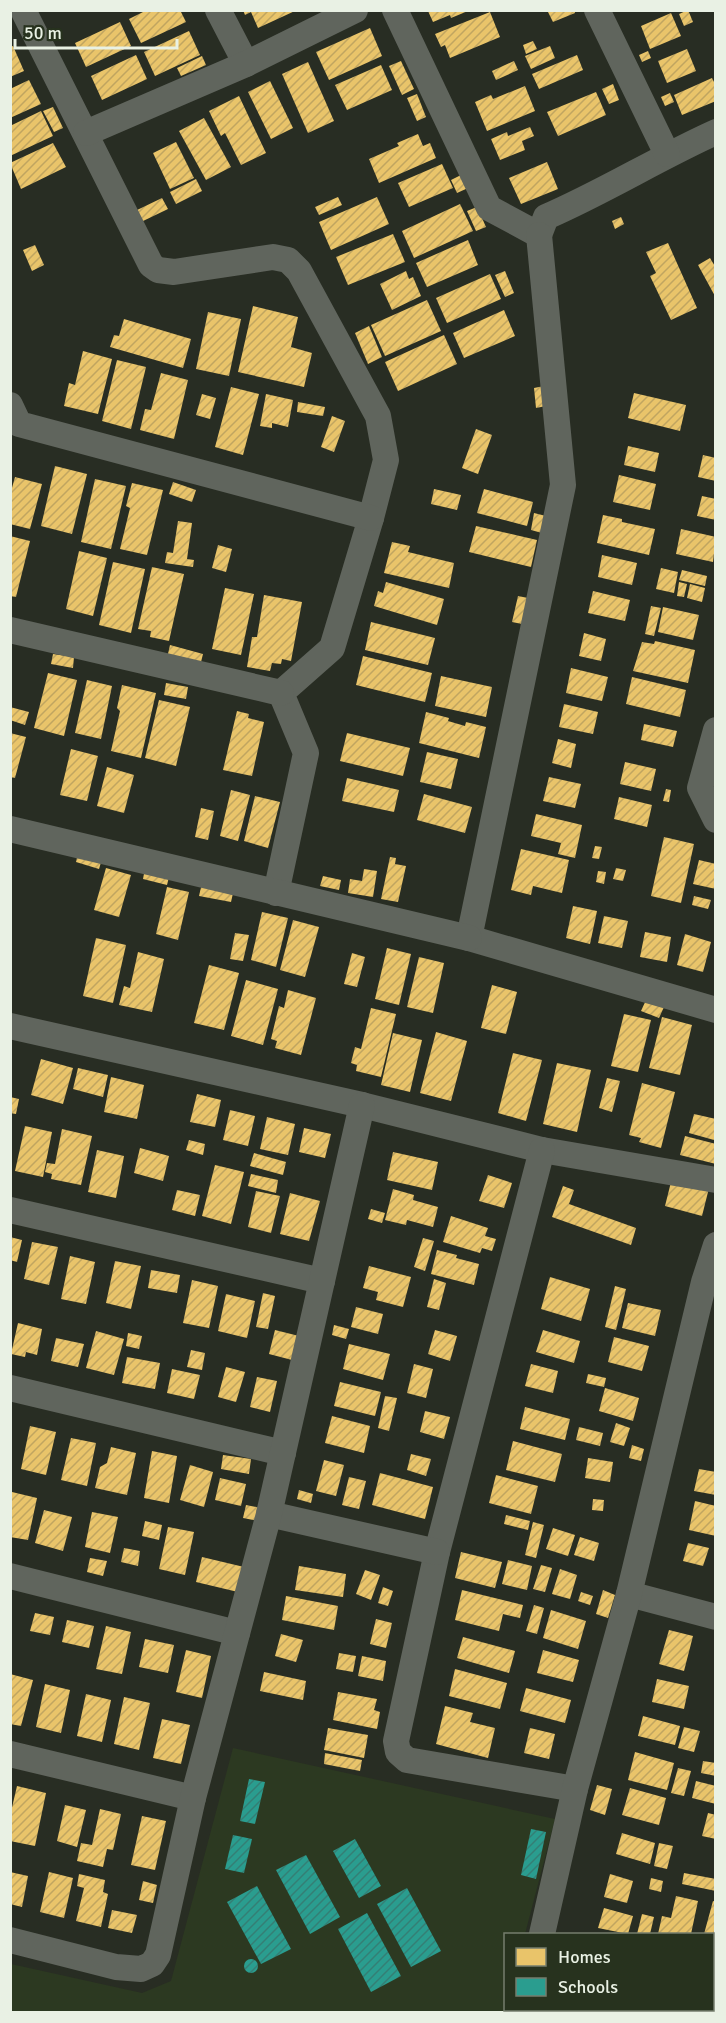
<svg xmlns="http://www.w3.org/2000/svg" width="726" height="2023" font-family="Signika,sans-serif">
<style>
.built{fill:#2c3921}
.homes{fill:url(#homes-hatch)}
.schools{fill:url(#schools-hatch)}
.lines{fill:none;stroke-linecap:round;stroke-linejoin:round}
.street{stroke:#60655d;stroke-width:26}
</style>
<defs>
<pattern id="homes-hatch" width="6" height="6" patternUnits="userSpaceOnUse" patternTransform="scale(1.5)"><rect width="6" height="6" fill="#e9c46a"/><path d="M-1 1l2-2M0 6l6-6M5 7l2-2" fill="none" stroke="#c0a560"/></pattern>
<pattern id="schools-hatch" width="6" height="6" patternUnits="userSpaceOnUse" patternTransform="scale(1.5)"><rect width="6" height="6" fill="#2a9d8f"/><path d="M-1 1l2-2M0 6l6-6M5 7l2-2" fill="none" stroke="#347f75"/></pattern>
</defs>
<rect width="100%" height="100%" fill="#282d23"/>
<!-- built -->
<polygon class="built" points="233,1748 555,1819 525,1934 506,1934 505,2012 11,2012 11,1964 142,1993 171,1981"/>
<!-- homes -->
<g class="homes">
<polygon points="147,10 180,10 186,22 141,43 129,19"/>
<polygon points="243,10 297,10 258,28 251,12 245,15"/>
<polygon points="551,10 574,10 575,13 553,22 548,12"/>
<polygon points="688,10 693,22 684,26 679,14"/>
<polygon points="428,11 468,11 451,18 450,15 433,22"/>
<polygon points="490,12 500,37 450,58 445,45 441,47 435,34"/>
<polygon points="671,13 681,36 650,49 641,26"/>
<polygon points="120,22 131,46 86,67 75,43"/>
<polygon points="370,28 382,56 329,80 316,52"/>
<polygon points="189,31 200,55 155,76 144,52"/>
<polygon points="533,41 537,49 526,54 523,45"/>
<polygon points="13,46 24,71 10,77 10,47"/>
<polygon points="550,46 555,58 531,69 525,56"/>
<polygon points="687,49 696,71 667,83 658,61"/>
<polygon points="648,51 651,58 642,62 639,55"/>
<polygon points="136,55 147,79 102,100 91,76"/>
<polygon points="577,55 583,70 539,89 532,74"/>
<polygon points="202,56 206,65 181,76 177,68"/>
<polygon points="401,61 414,89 402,95 389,66"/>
<polygon points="514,61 518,70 496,80 492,71"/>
<polygon points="308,62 334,121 308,133 282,74"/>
<polygon points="381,65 392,90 347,110 335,85"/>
<polygon points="712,78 716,86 716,101 682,115 674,95"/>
<polygon points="29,80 41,104 10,118 10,89"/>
<polygon points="270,81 293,128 271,139 248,92"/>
<polygon points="613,84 619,100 609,104 602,89"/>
<polygon points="525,86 535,111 487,131 475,102 491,95 493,99"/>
<polygon points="596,92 606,115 558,136 547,112"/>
<polygon points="670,93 674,102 665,106 661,97"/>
<polygon points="417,94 426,117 417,121 407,98"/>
<polygon points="239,96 266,153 241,165 225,133 221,136 209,111"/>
<polygon points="53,107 63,128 54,132 43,111"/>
<polygon points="41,111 53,136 10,156 10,126"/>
<polygon points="204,118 231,167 206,180 179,131"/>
<polygon points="530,127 534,136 522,141 525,150 500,160 491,139 507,132 508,136"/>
<polygon points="418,134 423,146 430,143 436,158 379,183 369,159 399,146 397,143"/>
<polygon points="176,142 194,178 170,189 153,153"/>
<polygon points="53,143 66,167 21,189 10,163"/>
<polygon points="547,162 558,189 521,204 509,178"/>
<polygon points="442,164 453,188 409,207 398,183"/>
<polygon points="461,175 468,188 457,193 451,180"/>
<polygon points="196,179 202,191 176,204 170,192"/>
<polygon points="338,197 342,205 319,215 315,207"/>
<polygon points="377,197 389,224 331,250 319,222"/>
<polygon points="162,198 168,209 141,222 135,211"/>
<polygon points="460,204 473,231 414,258 402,231"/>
<polygon points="477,207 486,227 476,231 467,211"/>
<polygon points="621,217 624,224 615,229 612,221"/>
<polygon points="393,234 405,262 348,285 336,257"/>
<polygon points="468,240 478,265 427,287 416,263"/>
<polygon points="668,243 697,308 671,320 650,276 656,273 646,252"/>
<polygon points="35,245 44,265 32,271 23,250"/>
<polygon points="710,258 716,268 716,298 698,265"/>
<polygon points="406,271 409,279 413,277 421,296 392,310 380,284"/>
<polygon points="505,271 514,293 505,297 495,275"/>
<polygon points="490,274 501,299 447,323 436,298"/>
<polygon points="427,300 441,331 385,356 371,325"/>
<polygon points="253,306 298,317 291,347 312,353 304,387 238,372"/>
<polygon points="504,310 515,336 464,358 453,333"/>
<polygon points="208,312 241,319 229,376 196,369"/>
<polygon points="124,319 191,339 183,368 110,347 114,335 119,336"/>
<polygon points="369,326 382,357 368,364 355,333"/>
<polygon points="444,335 457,364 398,391 385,362"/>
<polygon points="83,351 112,359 98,414 64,406 69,383 75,385"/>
<polygon points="117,360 146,367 131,429 102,421"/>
<polygon points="161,373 188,380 174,439 140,430 145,409 151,410"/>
<polygon points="544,386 546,406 536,408 534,388"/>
<polygon points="231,387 259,394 243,455 215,447"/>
<polygon points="634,393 686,405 680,431 628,418"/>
<polygon points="202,394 216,398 210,419 196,415"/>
<polygon points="266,394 293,400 288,427 272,423 272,428 260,426"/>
<polygon points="298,402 325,407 323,416 297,412"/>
<polygon points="332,416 345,421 334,452 321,447"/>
<polygon points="476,429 492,435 478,474 462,468"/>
<polygon points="628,446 659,453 655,472 624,465"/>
<polygon points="703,455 716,458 716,481 698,477"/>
<polygon points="55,466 87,474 72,534 41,526"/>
<polygon points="619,475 656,484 650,510 613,502"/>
<polygon points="15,477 42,484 30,529 10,524 10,495"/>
<polygon points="95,479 126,486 111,549 81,542"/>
<polygon points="173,482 196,490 192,502 169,494"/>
<polygon points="132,483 163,490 147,555 120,549 130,508 126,506"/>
<polygon points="434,489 461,495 457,510 431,504"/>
<polygon points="484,489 533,502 527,526 477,513"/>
<polygon points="702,496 716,499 716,520 697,516"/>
<polygon points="534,513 546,516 542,533 531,530"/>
<polygon points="603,515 622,519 622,522 655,529 649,555 597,543"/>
<polygon points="178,521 192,523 187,559 194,560 193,567 165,563 167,552 173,553"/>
<polygon points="476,526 537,540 531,567 469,552"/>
<polygon points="681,529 716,537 713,562 676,554"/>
<polygon points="10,536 30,541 16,597 10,596"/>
<polygon points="392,542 410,546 408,552 454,563 449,588 384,573"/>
<polygon points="218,545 232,549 226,572 212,568"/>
<polygon points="79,551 107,558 93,616 66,609"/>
<polygon points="602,555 637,563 632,585 598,577"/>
<polygon points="113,562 145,569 131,633 99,625"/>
<polygon points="152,567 184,574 169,641 150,637 151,631 138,629"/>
<polygon points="661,568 678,572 674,593 656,589"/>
<polygon points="682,570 707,576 705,586 679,580"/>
<polygon points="386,582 444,599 437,625 374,606 378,591 383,593"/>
<polygon points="679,582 687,584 684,597 677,596"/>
<polygon points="690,584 705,588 702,602 687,598"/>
<polygon points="225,588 254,594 241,655 212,649"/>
<polygon points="593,591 630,600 625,621 588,613"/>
<polygon points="264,595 302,602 291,661 282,659 281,664 272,663 270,671 247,667 252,637 257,637"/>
<polygon points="518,596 528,598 522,624 512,622"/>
<polygon points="651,606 661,608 654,636 645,634"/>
<polygon points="663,607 699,615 693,640 658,632"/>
<polygon points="371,622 435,638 428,665 365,650"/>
<polygon points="584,633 606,639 601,661 579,656"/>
<polygon points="655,641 695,650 688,683 633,671 642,642 654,644"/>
<polygon points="170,645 203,654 200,666 167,658"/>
<polygon points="53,654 74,657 73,668 51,664"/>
<polygon points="363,656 432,673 425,702 356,685"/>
<polygon points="571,668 608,677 602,701 566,693"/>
<polygon points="48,673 77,680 64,736 34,728"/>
<polygon points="441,676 492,687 486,717 435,706"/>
<polygon points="632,677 686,690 680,717 626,704"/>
<polygon points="87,680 112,686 101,739 75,733"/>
<polygon points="166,683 188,687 186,699 164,695"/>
<polygon points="122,685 156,693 141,758 111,751 120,711 117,708"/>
<polygon points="159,700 190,707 176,766 145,758"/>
<polygon points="564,704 598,712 593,734 559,727"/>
<polygon points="10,707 29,712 25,725 10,720"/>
<polygon points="237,711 249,714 248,718 264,722 252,776 223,770"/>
<polygon points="426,712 449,718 448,721 465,726 466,722 486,727 479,758 419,743"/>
<polygon points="644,724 677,731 673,747 641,740"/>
<polygon points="10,733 26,737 15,778 10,777"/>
<polygon points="347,733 410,748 403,776 340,761"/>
<polygon points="558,739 576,744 571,768 552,763"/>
<polygon points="71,749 98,756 87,801 60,795"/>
<polygon points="427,752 458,759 451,789 420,782"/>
<polygon points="625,762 656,769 651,791 620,784"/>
<polygon points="107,767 134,775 124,813 97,806"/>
<polygon points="549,777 581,784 575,808 543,801"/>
<polygon points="347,778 399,790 394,812 342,801"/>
<polygon points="666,789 671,790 669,802 663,801"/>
<polygon points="231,790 250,795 238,841 220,836"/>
<polygon points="424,794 472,807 465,833 417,820"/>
<polygon points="255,796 280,802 268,848 244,841"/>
<polygon points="619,797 652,805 647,827 614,819"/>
<polygon points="201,808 214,811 208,840 195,837"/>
<polygon points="536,814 582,825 575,858 558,854 561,843 531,836"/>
<polygon points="664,837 694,844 681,903 651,896"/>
<polygon points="595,846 602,847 599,859 592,858"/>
<polygon points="521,849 569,860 562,893 533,886 531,895 511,890"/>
<polygon points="78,853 102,859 99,869 76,862"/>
<polygon points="390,857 396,858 395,864 406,866 398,902 381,899"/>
<polygon points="699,860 716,864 716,889 693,884"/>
<polygon points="106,868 131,875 119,917 94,910"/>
<polygon points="145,868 170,873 167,885 143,879"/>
<polygon points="616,868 626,870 623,881 613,879"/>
<polygon points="364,869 377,871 373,897 348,893 350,879 362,881"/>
<polygon points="598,871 606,872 604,884 596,882"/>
<polygon points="323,876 341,880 339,890 320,886"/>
<polygon points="202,883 234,889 231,902 199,896"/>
<polygon points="167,887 189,892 178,940 156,934"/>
<polygon points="694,896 711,900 708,909 692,905"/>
<polygon points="573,906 597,911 590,944 566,938"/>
<polygon points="262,912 288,918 276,967 251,960"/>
<polygon points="604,916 628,921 622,948 598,943"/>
<polygon points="293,920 319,927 305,977 280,970"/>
<polygon points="645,932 671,937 667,962 640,957"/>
<polygon points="235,933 249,935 243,961 230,959"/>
<polygon points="685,934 711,942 703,972 677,965"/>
<polygon points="96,938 126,945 113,1003 83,996"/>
<polygon points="387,948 411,954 399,1005 375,999"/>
<polygon points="138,952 164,959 152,1012 119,1005 124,986 130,988"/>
<polygon points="352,953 365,957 357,987 344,984"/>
<polygon points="419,957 444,963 433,1013 407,1007"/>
<polygon points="209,965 239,973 224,1030 194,1023"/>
<polygon points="246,980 278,989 263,1045 231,1036"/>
<polygon points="492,985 517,992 506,1034 481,1028"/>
<polygon points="288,990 316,998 301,1055 275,1048 277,1041 271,1039 279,1006 284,1008"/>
<polygon points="646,1000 664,1007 659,1018 641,1011"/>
<polygon points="371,1008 396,1014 381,1077 356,1071 357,1065 351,1063 355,1047 361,1049"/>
<polygon points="624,1014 651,1020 638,1072 611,1066"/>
<polygon points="662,1017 692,1025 680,1075 649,1068"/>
<polygon points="436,1032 467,1041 451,1101 420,1093"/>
<polygon points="393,1033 422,1040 410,1092 381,1085"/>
<polygon points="513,1053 542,1060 526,1121 498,1113"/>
<polygon points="41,1059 73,1068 63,1104 31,1095"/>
<polygon points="557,1063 591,1070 577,1132 543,1124"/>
<polygon points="78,1068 108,1075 103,1097 73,1089"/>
<polygon points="111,1077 144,1085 137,1119 104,1112"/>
<polygon points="607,1078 620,1081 612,1112 599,1108"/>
<polygon points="642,1083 675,1092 661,1148 639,1142 641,1138 629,1135"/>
<polygon points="197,1094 221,1100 215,1127 190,1122"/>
<polygon points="10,1097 19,1099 16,1114 10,1113"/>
<polygon points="230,1110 255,1116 248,1146 223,1140"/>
<polygon points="694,1114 716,1119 714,1140 689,1133"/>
<polygon points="267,1117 295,1124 288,1155 260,1149"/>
<polygon points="25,1126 52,1132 43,1177 15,1171"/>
<polygon points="304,1128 331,1134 325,1158 299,1152"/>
<polygon points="62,1129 92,1136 81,1185 51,1179 52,1174 45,1172 47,1163 55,1164"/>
<polygon points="685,1136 716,1144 716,1164 680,1155"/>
<polygon points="189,1140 205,1144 203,1155 186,1150"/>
<polygon points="140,1148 169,1156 163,1181 134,1173"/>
<polygon points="97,1150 124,1156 116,1198 88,1192"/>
<polygon points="393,1152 438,1162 432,1190 387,1180"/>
<polygon points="254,1153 286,1162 283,1175 250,1166"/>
<polygon points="215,1165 244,1172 231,1224 202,1216"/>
<polygon points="251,1174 278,1180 276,1193 248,1186"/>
<polygon points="488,1175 512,1183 504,1208 479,1201"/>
<polygon points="672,1178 709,1188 702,1216 665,1206"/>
<polygon points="563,1186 574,1190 569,1204 636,1228 631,1245 552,1217"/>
<polygon points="393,1189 414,1195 413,1200 438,1207 433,1227 407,1220 406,1225 385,1220"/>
<polygon points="177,1190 200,1195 195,1216 172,1210"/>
<polygon points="256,1191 280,1196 271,1233 248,1227"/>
<polygon points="290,1193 320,1201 309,1241 280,1234"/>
<polygon points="371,1209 385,1213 382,1223 368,1219"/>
<polygon points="451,1216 488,1228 485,1236 496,1239 492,1251 482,1248 480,1253 443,1242"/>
<polygon points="10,1237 22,1240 17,1262 10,1260"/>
<polygon points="423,1238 434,1241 425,1271 414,1267"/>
<polygon points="32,1242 58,1247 49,1285 24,1279"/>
<polygon points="437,1250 457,1255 456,1258 479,1264 474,1285 431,1274"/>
<polygon points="70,1256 95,1262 86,1304 61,1299"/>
<polygon points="115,1261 141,1266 131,1309 106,1303"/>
<polygon points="369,1266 411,1277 403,1307 376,1300 378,1292 363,1288"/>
<polygon points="151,1270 180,1275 177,1293 148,1288"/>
<polygon points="550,1277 590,1289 581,1321 541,1309"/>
<polygon points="434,1279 446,1283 439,1310 427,1307"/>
<polygon points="192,1280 218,1286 209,1328 183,1323"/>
<polygon points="615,1286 626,1289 616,1330 605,1327"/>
<polygon points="263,1293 275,1296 268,1329 256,1327"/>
<polygon points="226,1294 255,1301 247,1338 218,1331"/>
<polygon points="628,1303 661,1310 655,1336 622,1328"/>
<polygon points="356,1307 383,1314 378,1334 351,1327"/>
<polygon points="18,1323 42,1329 37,1355 26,1352 25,1357 11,1354"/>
<polygon points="334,1325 349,1329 346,1339 332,1335"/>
<polygon points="275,1330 299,1336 292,1360 269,1354"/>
<polygon points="435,1330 457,1336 450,1361 428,1354"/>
<polygon points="543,1330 580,1341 574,1363 536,1352"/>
<polygon points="96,1331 124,1339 114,1375 86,1368"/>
<polygon points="128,1333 142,1336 139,1349 126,1346"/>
<polygon points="614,1337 649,1346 642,1371 608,1362"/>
<polygon points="56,1338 84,1344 78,1367 51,1361"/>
<polygon points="349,1344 390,1354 383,1380 343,1369"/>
<polygon points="191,1350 205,1353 202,1370 187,1367"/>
<polygon points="127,1357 160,1363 155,1389 122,1383"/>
<polygon points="414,1364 433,1369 426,1398 407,1393"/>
<polygon points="531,1364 558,1371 553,1393 525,1386"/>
<polygon points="226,1367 245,1372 236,1402 218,1397"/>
<polygon points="172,1369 200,1375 194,1399 167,1393"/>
<polygon points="588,1374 606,1378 604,1387 586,1383"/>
<polygon points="257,1377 277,1381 270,1412 250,1407"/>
<polygon points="340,1382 381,1392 375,1416 334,1406"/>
<polygon points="605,1388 639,1398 633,1421 599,1411"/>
<polygon points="385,1396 397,1398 389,1431 378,1428"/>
<polygon points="525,1407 570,1419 565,1440 520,1429"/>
<polygon points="425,1411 450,1417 444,1439 420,1432"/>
<polygon points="332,1416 370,1426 364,1453 325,1443"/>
<polygon points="616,1423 630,1428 624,1446 610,1442"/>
<polygon points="30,1426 56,1432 46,1475 21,1469"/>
<polygon points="579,1427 603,1433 600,1446 576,1440"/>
<polygon points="71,1438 96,1443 87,1486 61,1480"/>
<polygon points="513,1441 562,1454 555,1482 506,1470"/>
<polygon points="632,1445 644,1449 641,1461 629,1458"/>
<polygon points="111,1447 136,1453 127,1495 95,1488 100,1467 107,1463"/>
<polygon points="152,1451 177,1456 169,1503 144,1498"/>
<polygon points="411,1454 431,1459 426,1476 407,1470"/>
<polygon points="223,1455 251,1459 249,1474 221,1469"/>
<polygon points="588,1458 613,1462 610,1482 585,1478"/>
<polygon points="324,1460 344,1465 336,1496 316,1491"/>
<polygon points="190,1465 213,1472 204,1507 180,1500"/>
<polygon points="699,1469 716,1472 716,1495 694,1491"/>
<polygon points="380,1473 433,1487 425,1519 372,1505"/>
<polygon points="496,1475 538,1486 531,1514 489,1503"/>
<polygon points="349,1477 366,1481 359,1509 342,1505"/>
<polygon points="220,1478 246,1484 241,1506 215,1500"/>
<polygon points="299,1490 313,1494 311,1503 297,1499"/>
<polygon points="12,1492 37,1498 28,1540 10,1537"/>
<polygon points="593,1499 604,1500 603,1511 592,1510"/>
<polygon points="695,1501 716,1506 716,1536 689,1530"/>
<polygon points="246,1505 261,1508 258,1521 243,1518"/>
<polygon points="44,1510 72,1517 63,1551 35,1543"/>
<polygon points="92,1512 118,1517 110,1553 85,1547"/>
<polygon points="506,1515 530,1521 528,1530 504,1524"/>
<polygon points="145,1521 162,1525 159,1540 142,1536"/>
<polygon points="533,1522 544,1525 536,1558 525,1555"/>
<polygon points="168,1527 194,1532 185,1575 159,1569"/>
<polygon points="553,1528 575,1535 568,1556 546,1549"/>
<polygon points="580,1537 599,1543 594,1561 574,1555"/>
<polygon points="688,1543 709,1548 703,1566 683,1561"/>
<polygon points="124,1548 140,1551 138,1566 121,1562"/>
<polygon points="461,1552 502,1562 495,1588 455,1578"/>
<polygon points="202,1557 244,1567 238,1592 196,1582"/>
<polygon points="90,1558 107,1561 103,1576 87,1572"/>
<polygon points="508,1560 532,1566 527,1590 502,1584"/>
<polygon points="541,1565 552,1568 545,1592 533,1589"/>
<polygon points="299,1566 346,1574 343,1597 295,1590"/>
<polygon points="560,1569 577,1575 570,1599 552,1594"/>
<polygon points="365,1570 380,1575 371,1600 356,1594"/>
<polygon points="383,1587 393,1591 388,1606 378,1603"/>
<polygon points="462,1590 523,1605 520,1618 503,1614 499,1631 455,1620"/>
<polygon points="603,1590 615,1595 608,1618 596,1614"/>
<polygon points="581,1592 593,1596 590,1605 578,1601"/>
<polygon points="286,1596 338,1606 334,1630 282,1620"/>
<polygon points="534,1605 544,1608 537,1634 526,1631"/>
<polygon points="551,1610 586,1621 578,1649 543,1638"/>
<polygon points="35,1613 54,1617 50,1635 30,1631"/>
<polygon points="376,1619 392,1623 386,1648 370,1644"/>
<polygon points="67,1620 94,1626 89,1648 62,1642"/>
<polygon points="106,1626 131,1632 122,1674 96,1669"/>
<polygon points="669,1630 693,1636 684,1671 659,1664"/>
<polygon points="281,1634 303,1640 296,1662 275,1656"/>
<polygon points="463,1637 515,1651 509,1673 457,1658"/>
<polygon points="145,1639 174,1645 168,1673 139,1667"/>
<polygon points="186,1650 211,1656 202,1698 176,1692"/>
<polygon points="543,1650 579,1660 573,1682 537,1673"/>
<polygon points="339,1653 356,1656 353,1672 336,1669"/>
<polygon points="362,1656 386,1661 383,1681 358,1676"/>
<polygon points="455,1669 507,1683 500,1709 449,1696"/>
<polygon points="264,1672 306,1681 303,1700 260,1691"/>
<polygon points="10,1674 33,1680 21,1726 10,1724"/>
<polygon points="657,1679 689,1686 684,1709 652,1702"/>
<polygon points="45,1684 70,1690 61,1733 36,1727"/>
<polygon points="526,1688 571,1700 565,1723 520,1711"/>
<polygon points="338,1692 377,1699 374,1710 380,1712 377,1729 333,1720"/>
<polygon points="86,1694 111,1700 102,1742 77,1736"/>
<polygon points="124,1697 150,1703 139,1750 114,1744"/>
<polygon points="445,1706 473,1713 470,1722 495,1728 488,1758 436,1744"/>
<polygon points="643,1716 680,1726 675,1745 638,1736"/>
<polygon points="162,1719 190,1725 181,1764 153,1758"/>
<polygon points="684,1727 700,1731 694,1752 678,1748"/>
<polygon points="328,1728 368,1735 364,1758 324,1750"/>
<polygon points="530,1728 555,1734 549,1759 524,1753"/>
<polygon points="635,1752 674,1763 667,1790 628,1780"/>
<polygon points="325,1753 362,1760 360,1771 324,1764"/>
<polygon points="703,1761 716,1763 716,1776 701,1773"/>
<polygon points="678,1768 691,1771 684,1796 671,1793"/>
<polygon points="696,1781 716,1786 716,1804 692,1798"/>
<polygon points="597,1785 612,1789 605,1815 590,1810"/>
<polygon points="17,1786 46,1793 35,1846 10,1841 10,1816"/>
<polygon points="630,1788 666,1798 659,1825 622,1815"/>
<polygon points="65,1805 86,1810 77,1847 57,1841"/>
<polygon points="100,1809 121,1814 113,1850 107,1849 103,1867 77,1861 81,1843 92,1845"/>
<polygon points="708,1813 716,1815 716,1839 702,1836"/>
<polygon points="142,1816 166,1821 155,1870 131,1865"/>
<polygon points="622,1833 655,1843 650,1864 616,1854"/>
<polygon points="659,1843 673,1846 667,1869 654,1866"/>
<polygon points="10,1872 28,1876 22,1907 10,1904"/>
<polygon points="49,1872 73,1878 64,1918 40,1912"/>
<polygon points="684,1873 716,1879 716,1891 682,1884"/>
<polygon points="79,1874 105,1880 103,1892 108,1894 101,1927 76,1921 84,1888 77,1886"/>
<polygon points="610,1874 633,1881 627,1903 604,1897"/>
<polygon points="651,1878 663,1881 661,1892 649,1889"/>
<polygon points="143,1881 157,1885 153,1903 139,1900"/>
<polygon points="676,1896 698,1901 691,1934 658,1934 662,1916 671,1918"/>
<polygon points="713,1901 716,1902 716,1955 712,1955 712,1934 704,1934"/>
<polygon points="604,1908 633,1916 628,1934 598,1928"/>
<polygon points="112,1910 137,1915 132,1933 108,1928"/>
<polygon points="642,1914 654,1917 650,1934 637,1934"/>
<polygon points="579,2010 598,2010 598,2012 578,2012"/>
</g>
<!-- schools -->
<g class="schools">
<polygon points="249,1779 265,1782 255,1824 240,1821"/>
<polygon points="531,1829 546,1832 536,1879 521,1875"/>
<polygon points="233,1835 252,1839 244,1873 225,1869"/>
<polygon points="355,1839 381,1886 359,1898 333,1851"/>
<polygon points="306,1855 340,1917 310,1934 276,1870"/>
<polygon points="257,1886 291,1949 261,1964 227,1902"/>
<polygon points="407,1888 441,1951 411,1967 377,1904"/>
<polygon points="367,1913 401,1976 371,1992 338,1929"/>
<circle cx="251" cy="1966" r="7"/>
</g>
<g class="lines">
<!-- street -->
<g class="street">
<polyline points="23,10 151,265 158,270 174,272 273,257 288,260 299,271 378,416 386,460 371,518 332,648 281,693 306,753 276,893"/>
<polyline points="218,10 246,64"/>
<path d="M395,10l94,198 50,27 7,-18c58,-25 112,-59 170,-85"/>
<polyline points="597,10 667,154"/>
<polyline points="86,133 246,64 355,10"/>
<polyline points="539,235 563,485 469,938 716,1010"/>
<polyline points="10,405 19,424 371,518"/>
<polyline points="10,630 281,693"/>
<polyline points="716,730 700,788 716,820"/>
<polyline points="10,829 469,938"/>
<polyline points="10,1026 362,1105 542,1150 716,1180"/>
<polyline points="542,1150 437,1552 396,1741 398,1752 407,1760 575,1789"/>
<polyline points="10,1210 322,1281"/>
<polyline points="10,1388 283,1453"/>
<polyline points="269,1514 437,1552"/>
<polyline points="10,1576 237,1633"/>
<polyline points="629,1594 716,1617"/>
<polyline points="10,1754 193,1798"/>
<polyline points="542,1934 575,1789 629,1594 704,1282 716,1245"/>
<polyline points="10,1940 116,1967 141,1969 152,1964 158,1955 193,1798 269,1514 362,1105"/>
<polyline points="712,1990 716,1991"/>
<polyline points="523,2012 524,2010"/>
</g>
</g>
<!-- border -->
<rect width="726" height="2023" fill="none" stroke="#e9f1e4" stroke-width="24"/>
<!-- legend -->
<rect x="504" y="1933" width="210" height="78" fill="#27321e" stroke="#757e6d" stroke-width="1.5"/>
<rect x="516" y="1948" width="30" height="18" fill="#e9c46a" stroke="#757e6d" stroke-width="1.5"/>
<text x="558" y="1963" font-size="18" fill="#e9f1e4">Homes</text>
<rect x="516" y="1978" width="30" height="18" fill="#2a9d8f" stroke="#757e6d" stroke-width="1.5"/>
<text x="558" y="1993" font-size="18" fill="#e9f1e4">Schools</text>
<!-- scale -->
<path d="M15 39v9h162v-9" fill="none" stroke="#e9f1e4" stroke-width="3"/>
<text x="24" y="39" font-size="18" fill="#e9f1e4" stroke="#27321e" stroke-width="4.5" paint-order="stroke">50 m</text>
</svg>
